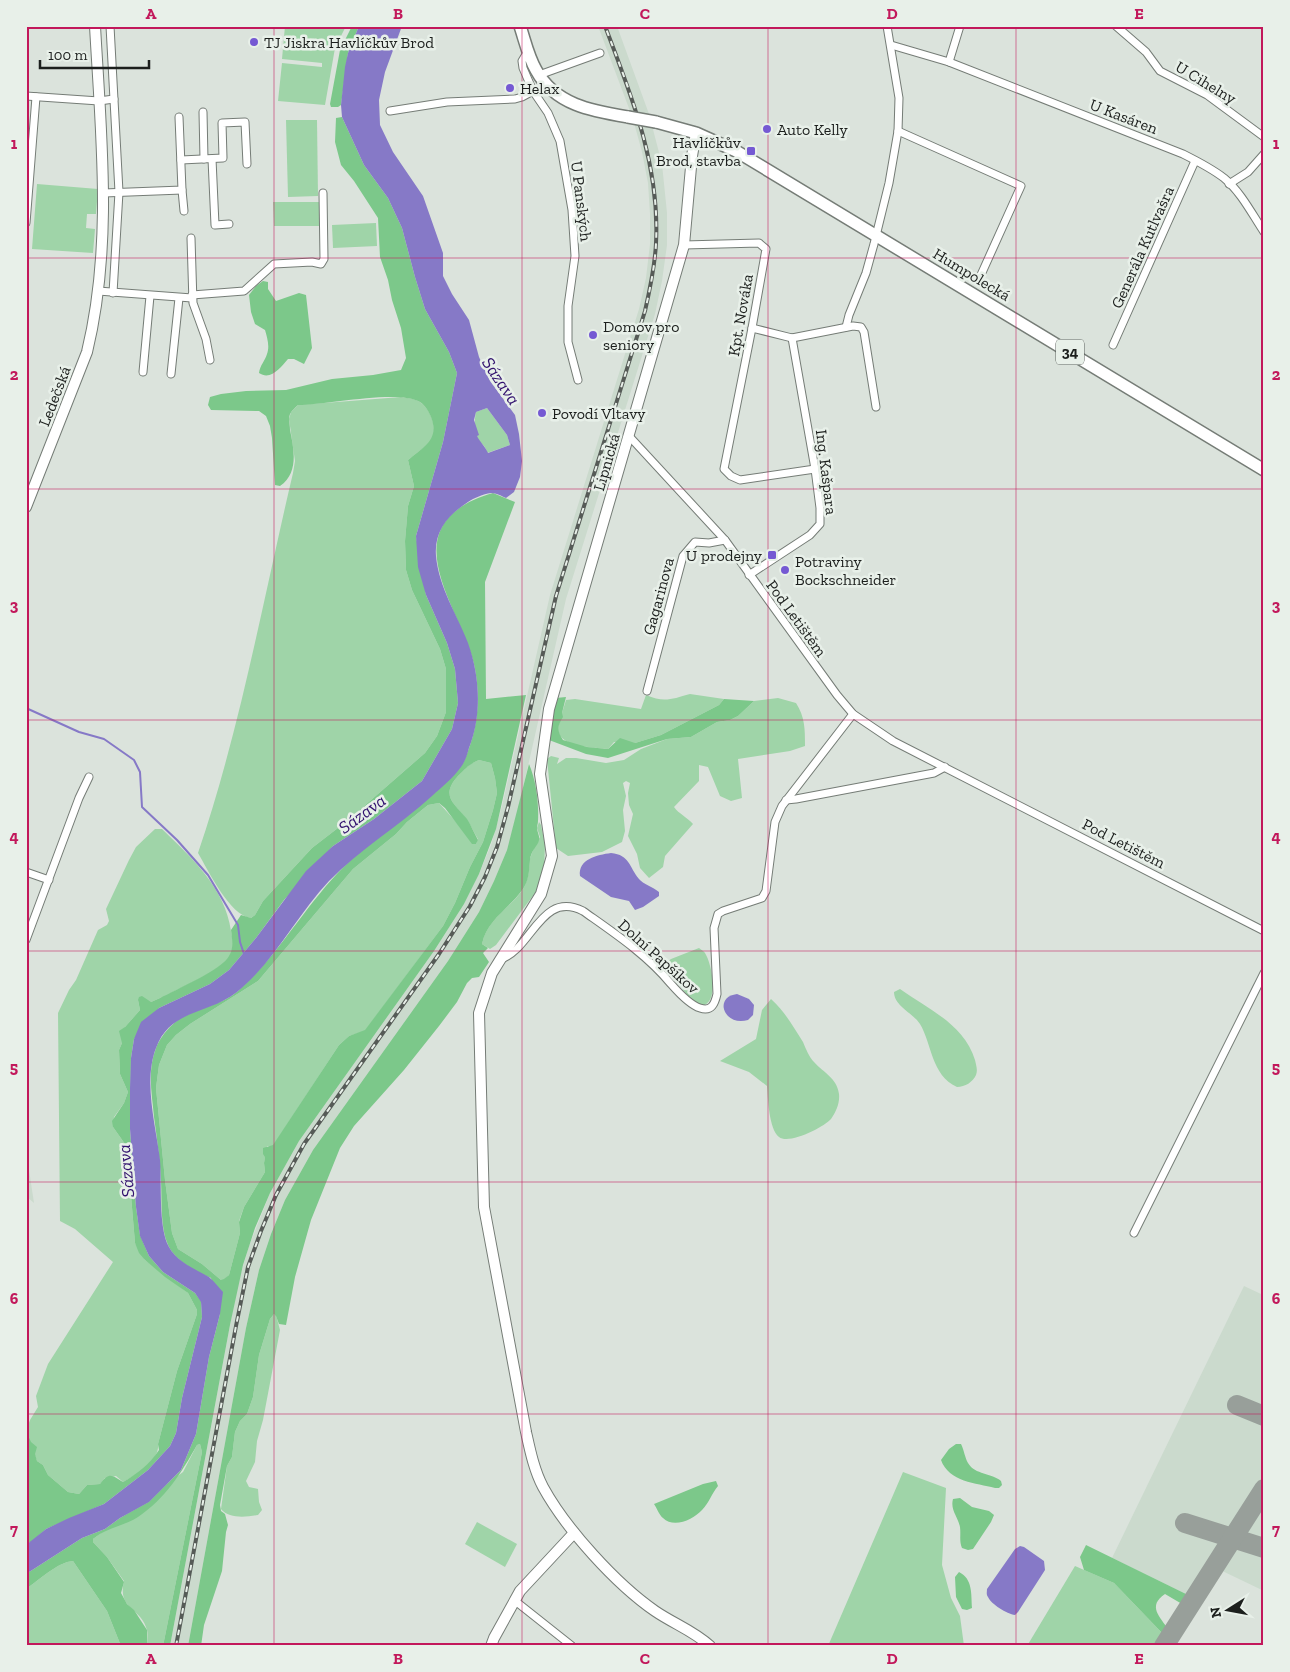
<svg xmlns="http://www.w3.org/2000/svg" width="1290" height="1672" font-family="'Zilla Slab',serif">
<style>
.built{fill:#cbdacd}
.green{fill:#9fd4a8}
.forest{fill:#7cc88a;fill-rule:evenodd}
.water{fill:#8679c7;fill-rule:evenodd}
.lines{fill:none;stroke-linecap:round;stroke-linejoin:round}
.stream{stroke:#8679c7;stroke-width:2}
.taxiway{stroke:#989f9a;stroke-width:20}
.street-casing{stroke:#757c76;stroke-width:9}
.secondary-casing{stroke:#757c76;stroke-width:12}
.primary-casing{stroke:#757c76;stroke-width:14}
.street{stroke:#fff;stroke-width:7}
.secondary{stroke:#fff;stroke-width:10}
.primary{stroke:#fff;stroke-width:11}
.rail-casing{stroke:#565b57;stroke-width:4}
.rail{stroke:#e8f0e9;stroke-width:2;stroke-dasharray:5.5;stroke-linecap:butt}
.primary-bridge-casing{stroke:#757c76;stroke-width:14;stroke-linecap:butt}
.primary-bridge{stroke:#fff;stroke-width:11}
.grid{fill:none;stroke:#c2185b;stroke-width:1;stroke-opacity:0.55}
.poi-dot{fill:#7559d3;stroke:#e8f0e9;stroke-width:2}
.labels{text-anchor:middle;stroke-width:5;stroke-linejoin:round;paint-order:stroke}
.shield{fill:#e8f0e9;stroke:#595e5a;stroke-width:1}
.shield-label{font-size:15px;font-weight:bold;fill:#1c1f1d}
.poi-label{font-size:16px;fill:#1c1f1d;stroke:#e8f0e9;text-anchor:start}
.street-label{font-size:16px;fill:#1c1f1d;stroke:#e8f0e9}
.water-label{font-size:18px;font-style:italic;fill:#31116e;stroke:#e8f0e9}
.neatline{fill:none;stroke:#c2185b;stroke-width:2}
.grid-label{font-size:16px;text-anchor:middle;font-weight:bold;fill:#c2185b}
</style>
<rect width="100%" height="100%" fill="#dbe3dc"/>
<!-- built -->
<g class="built">
<polygon points="598,26 617,26 649,114 662,164 667,213 667,245 662,281 655,314 566,599 518,810 507,850 494,881 479,912 448,961 313,1150 285,1200 271,1234 259,1270 246,1328 188,1646 170,1646 230,1325 238,1283 249,1246 270,1193 299,1141 434,951 464,904 479,874 491,845 502,806 550,595 639,309 646,278 650,244 650,214 648,183 642,152 633,119"/>
<polygon points="26,1150 34,1203 26,1196"/>
<polygon points="1244,1286 1261,1294 1264,1289 1264,1591 1214,1567 1198,1593 1186,1594 1112,1558"/>
</g>
<!-- green -->
<g class="green">
<polygon points="285,26 346,26 335,48 325,105 278,101 282,63 322,67 322,63 282,59"/>
<polygon points="286,120 317,120 318,196 288,197"/>
<polygon points="37,184 98,189 96,214 87,214 86,228 95,229 93,253 32,249"/>
<polygon points="273,202 319,202 319,226 274,226"/>
<polygon points="376,223 377,246 333,248 332,225"/>
<path d="M401,397c6,1 14,2 19,5 11,7 19,29 10,40 -6,6 -15,12 -22,18l6,26 -6,20 -3,35 1,29 6,20 28,59 6,20v43l-9,24 -12,17 -78,68 -35,27 -49,53 -8,14 -4,3c-21,-2 -43,-48 -53,-65 42,-123 65,-253 95,-380l2,-12 -6,-42 2,-7 7,-7z"/>
<path d="M487,408l20,27 3,10 -23,8c-1,-6 -3,-7 -7,-11 -6,-7 -6,-21 -4,-30z"/>
<path d="M690,694l34,5 -5,6 -58,30 -26,8 -21,-1 -6,7c-18,-2 -63,-2 -46,-32v-4l4,-13 9,-1 66,10 5,-14c18,8 26,4 44,-1z"/>
<path d="M778,698l18,5c9,14 9,26 9,43l-15,5 -52,8 4,39 -11,3 -11,-5 -12,-29 -9,-2v16l-25,26c5,7 13,10 19,17l-28,32 -2,11 -14,11 -9,-10 -3,-14 -9,-18 5,-22 -4,-9 -1,-12 2,-10 -4,-2 -3,2 3,13 -3,14 2,21 -3,11 -20,10 -34,4 -12,-8 -9,-89 4,-3 8,2 -2,6 9,-6h10l30,5 18,-3 17,-11 26,-10 24,-2 26,-15 13,-2 8,-4 16,-15z"/>
<path d="M479,760l12,3 4,15 2,15 -4,17 -10,32 -13,25 -15,36 -12,23 -78,105 -16,5 -10,9 -66,101h-6l-3,17 1,9 -21,35 -5,14 1,12 -11,42 -5,5h-3l-19,-16 -24,-15 -6,-16 -7,-53 -9,-92 3,-23 8,-20 9,-10 14,-11 68,-43 95,-112 43,-35 11,-12 21,-17 11,-2 37,41 2,-5c-4,-6 -7,-14 -12,-20 -12,-17 -26,-23 -8,-43 7,-8 11,-12 21,-16z"/>
<path d="M539,822l2,3 4,19 -1,29 -6,16 -42,56 -6,4 -8,-5c5,-25 28,-35 41,-55 6,-10 6,-20 7,-30 2,-8 6,-15 10,-22l-3,-9z"/>
<path d="M155,829h7c30,29 63,59 69,102 2,9 3,19 -2,27 -9,13 -53,32 -69,40l-9,4 -13,-2 2,10 -15,17 -3,16 -3,7 1,24 8,18 -4,11 -10,14 -1,10 12,17 3,16 7,83 10,17 43,33 9,17v4l-20,57 -19,73c2,17 -22,31 -35,38l-7,-6 -11,2 -5,6 -13,1 -8,9 -11,-2 -20,-17 -5,-10 -6,-4 -11,-30 4,-11 8,-13 -2,-11 12,-32 65,-102 -38,-33 -15,-8 -2,-208 11,-23 7,-10 22,-50 9,-5 2,-4 -3,-12 23,-49 7,-13z"/>
<path d="M699,948c2,2 5,3 6,5 7,11 15,51 -4,53l-9,-5 -29,-36 8,-6z"/>
<path d="M900,989c28,20 64,35 75,71 1,5 3,10 1,15 -3,7 -11,12 -19,12 -26,-12 -25,-43 -37,-63 -7,-11 -26,-18 -26,-32z"/>
<path d="M771,999c15,14 21,26 32,43 3,7 6,15 11,20 10,11 23,16 25,32 1,9 -3,18 -8,25 -7,8 -42,26 -52,18 -10,-8 -11,-38 -12,-51l-18,-14 -29,-11 36,-22 6,-29z"/>
<path d="M274,1314l2,1 4,15 -17,90 -6,21 -2,21 -9,19 3,6 9,2 1,13 3,8 -4,5c-12,2 -29,4 -37,-6l6,-43 5,-9 3,-25 5,-11 7,-7 6,-17 6,-42 11,-36z"/>
<path d="M200,1444l2,8 -39,194h-16c0,-5 1,-12 0,-16 -6,-23 -30,-20 -23,-49l-17,-24 -14,-15v-3l90,-67 14,-27z"/>
<polygon points="903,1472 946,1488 942,1565 951,1598 960,1616 964,1646 828,1646"/>
<polygon points="477,1522 517,1544 505,1567 465,1544"/>
<path d="M73,1561l34,50 14,35h-95v-57c13,-9 32,-27 47,-28z"/>
<polygon points="1075,1566 1114,1583 1164,1635 1157,1646 1027,1646"/>
</g>
<!-- forest -->
<g class="forest">
<polygon points="352,26 359,26 348,53 341,105 338,107 331,107 330,104 340,50"/>
<path d="M342,117l22,48 24,33 14,30 13,49 10,32 24,43 8,21 -14,69 -27,94 10,59 21,48 8,26 3,34 -6,26 -30,52 -48,38 -41,27 -49,54 -28,38 -27,32 -19,14 -51,24 -25,31 -3,19 -1,71 6,78 4,28 9,21 14,16 32,21 6,8 1,16 -20,81 -6,35 -6,13 -22,24 -44,34 -58,25 -16,14 -4,-3v-109l5,11 6,5 -2,7 2,7 6,4 5,10 20,17 11,2 8,-9 13,-1c10,-13 12,-8 23,-2 14,-8 27,-18 36,-32l-1,-6 19,-73 20,-57v-4l-9,-17 -23,-16 -20,-17 -6,-7 -4,-10 -7,-83 -3,-16 -12,-17 -1,-6 12,-18 4,-11 -8,-18 -1,-24 3,-7 -3,-12 6,-4 15,-17 -2,-10 1,-3 3,-1 9,6 9,-4c15,-8 63,-29 69,-42 5,-8 3,-17 2,-26l10,-15 10,3 4,-3 8,-14 49,-53 35,-27 78,-68 12,-17 9,-24v-43l-6,-20 -28,-59 -6,-20 -1,-29 3,-35 6,-20 -6,-26c15,-13 32,-20 23,-43 -2,-5 -6,-12 -11,-15 -22,-13 -94,3 -122,3 -3,3 -6,5 -8,9 -2,5 0,10 0,16 4,19 9,43 -10,56l-5,-1 -3,-47 -2,-12 -4,-10 -7,-5 -48,-1 -3,-5 2,-8 11,-3 25,-3 40,-1 46,-11 41,-4 28,-5 5,-12 -5,-30 -9,-28 -4,-20 -8,-23 -2,-39 -24,-37 -13,-16 -6,-23 1,-24z"/>
<path d="M263,281l5,1v7l8,12 23,-8 7,2 6,53 -8,16 -10,-5h-6c-7,8 -17,22 -29,14 1,-8 6,-12 8,-19 3,-8 0,-17 -2,-24l-10,-6 -4,-12 -2,-17 7,-9z"/>
<path d="M493,493l22,9 -30,80 1,117 40,-4 -30,134 -17,45 -15,30 -30,47 -135,190 -29,52 -15,35 -12,37 -13,60 -60,321h-7l39,-194 -2,-8 -3,1c-15,27 -32,54 -59,72 -14,9 -32,11 -45,22v3l14,15 17,25 -3,11 6,11 7,6 13,20v16h-26l-14,-35 -34,-50c-15,1 -34,19 -47,28v-15l56,-36 23,-9 15,-11 29,-16 32,-32 15,-36 13,-77 11,-43 -9,-36c-15,-6 -36,-17 -43,-33 -8,-18 -6,-44 -7,-64 -1,-21 -4,-42 -7,-64 -2,-23 -7,-46 2,-69 4,-11 17,-27 29,-32 17,-9 38,-12 53,-25 44,-39 71,-93 114,-132 27,-24 56,-47 83,-71 9,-7 24,-16 29,-27 13,-30 17,-58 11,-92 -7,-44 -64,-113 -25,-153 12,-12 26,-18 43,-23zM479,760l12,3 4,15 2,15 -4,17 -10,32 -13,25 -15,36 -12,23 -78,104 -16,6 -10,9 -66,100 -10,3v6l2,3 -1,6 1,9 -21,35 -5,15 1,11 -11,42 -5,4 -3,1 -19,-16 -24,-15 -6,-16 -7,-53 -9,-92 3,-23 8,-20 9,-10 14,-11 68,-43 95,-112 43,-35 11,-12 21,-17 11,-2 6,5 27,36h4l2,-4c-4,-7 -7,-15 -11,-21 -13,-16 -27,-23 -9,-43 8,-8 10,-11 21,-16z"/>
<path d="M566,697l-4,16 1,4c-6,9 -6,14 0,23l24,7 21,2 12,-11 15,5 26,-8 58,-30 5,-6 30,2 -16,15 -8,4 -13,2 -26,15 -24,2 -59,19 -22,-4 -37,-14 -1,-11 8,-31z"/>
<path d="M529,764c7,16 10,39 9,57 0,2 -1,5 -1,7 0,4 3,8 2,12 -1,6 -8,10 -9,20 -1,11 -1,20 -7,29 -14,20 -36,31 -41,55l6,4 -5,5 6,9 -10,15 -7,1 -5,5 -10,19 -18,24 -35,44 -50,56 -14,22 -29,72 -16,57 -9,48 -7,-1 -3,-8 -2,-2 -4,5 -11,36 -6,42 -6,17 -7,7 -5,11 -3,25 -5,9 -7,39 1,6 4,3 3,11 -2,7 -4,39 -18,54 -3,21h-13l58,-318 13,-58 12,-36 14,-34 28,-50 135,-189 31,-49 15,-31 13,-31z"/>
<path d="M956,1444h5c3,6 4,14 7,19 7,12 24,10 33,18l1,4 -3,3h-4c-19,-5 -46,-6 -54,-28l8,-11z"/>
<path d="M716,1481l2,5c-6,7 -9,17 -16,24 -8,9 -28,19 -39,8 -4,-3 -6,-10 -9,-14l49,-20z"/>
<path d="M960,1498l12,9 17,4 5,4 -3,7 -18,27 -5,1 -6,-2c-3,-7 -1,-13 -2,-21 -2,-10 -10,-17 -7,-28z"/>
<path d="M1086,1545l100,49 -4,10 -17,-10c-18,12 -5,23 4,36l-5,5 -50,-52 -30,-13 -4,-13z"/>
<path d="M959,1572c14,7 12,22 13,36l-5,2 -5,-1 -6,-12 -1,-20z"/>
</g>
<!-- water -->
<g class="water">
<path d="M359,26h43l-17,46 -6,28 1,25 13,27 30,44 20,57v23l9,18 17,26 10,37 11,24 25,34 4,19 3,27 -2,16 -6,15 -8,6c-4,-2 -10,-5 -15,-5 -8,1 -17,5 -23,9 -20,13 -34,29 -32,54 3,32 21,58 32,87 12,33 14,73 1,105 -2,7 -4,14 -8,19 -8,11 -19,20 -29,29 -33,30 -72,53 -103,85 -32,34 -55,81 -92,111 -27,22 -67,17 -81,56 -13,34 0,78 4,112 2,23 -2,67 9,87 8,15 26,22 40,30 5,4 10,11 14,15l-3,22 -11,43 -13,77 -15,36 -32,32 -29,16 -15,11 -23,9 -56,36v-29l20,-16 23,-11 35,-14 44,-34 22,-24 6,-13 6,-35 20,-81 -1,-15 -6,-9 -32,-21 -14,-16 -9,-20 -4,-29 -6,-78v-41l1,-30 3,-19 7,-17 18,-14 51,-24 19,-14 27,-32 50,-67 27,-25 41,-27 48,-38 30,-52 6,-26 -3,-34 -8,-26 -21,-48 -8,-28 -2,-31 27,-94 14,-69 -8,-21 -24,-43 -10,-32 -13,-49 -14,-30 -24,-33 -22,-48 -1,-12 4,-38 3,-14zM487,408l20,27 3,10 -22,8c-3,-7 -8,-11 -11,-17l2,-1 -5,-15 2,-8z"/>
<path d="M611,853c19,2 18,14 28,26 4,5 14,8 20,13v4l-16,11 -8,3 -6,-9 -18,-4 -31,-21c-2,-17 17,-21 31,-23z"/>
<path d="M737,994l12,5 5,6 -1,10 -5,5c-24,7 -35,-23 -11,-26z"/>
<path d="M1020,1546l4,1 20,14 1,9 -27,42 -3,3c-8,-1 -24,-11 -27,-18 -2,-3 -1,-5 -1,-8l28,-40z"/>
</g>
<g class="lines">
<!-- stream -->
<polyline class="stream" points="26,708 79,732 104,739 134,760 140,772 142,807 177,840 208,875 238,925 240,942 244,954"/>
<!-- taxiway -->
<g class="taxiway">
<polyline points="1237,1405 1264,1416"/>
<polyline points="1185,1523 1264,1548"/>
<polyline points="1164,1646 1264,1489"/>
</g>
<!-- street casing -->
<g class="street-casing">
<g id="street">
<polyline points="110,26 119,192 113,293"/>
<polyline points="1116,26 1146,52 1160,71 1207,95 1264,137"/>
<path d="M891,45l58,17 234,92c14,7 28,14 41,24 17,14 28,36 40,54"/>
<polyline points="528,51 522,61 523,68 533,91 548,113 560,141 572,210 575,256 568,306 568,342 578,380"/>
<polyline points="949,62 960,26"/>
<polyline points="539,75 600,53"/>
<polyline points="26,96 99,101 114,99"/>
<polyline points="390,111 447,102 515,99 522,97 533,91"/>
<polyline points="203,112 204,159"/>
<polyline points="898,131 1021,186 980,277"/>
<polyline points="212,159 215,225 229,224"/>
<polyline points="181,160 223,158 222,123 245,122 247,164"/>
<polyline points="1229,184 1248,172 1264,154"/>
<polyline points="182,190 184,211"/>
<polyline points="104,193 182,190 179,117"/>
<polyline points="26,223 36,97"/>
<polyline points="191,238 193,303 206,339 210,360"/>
<polyline points="684,245 759,243 766,249 752,328 724,469 731,476 740,480 815,469"/>
<polyline points="98,291 192,298"/>
<polyline points="192,295 244,291 274,264 312,262 321,264 324,259 323,193"/>
<polyline points="846,327 849,315 866,273 874,244 889,183 898,131 899,98 887,26"/>
<polyline points="752,328 792,338 853,326 861,327 864,332 876,407"/>
<polyline points="1113,345 1195,161"/>
<polyline points="143,372 150,296"/>
<polyline points="171,374 179,298"/>
<polyline points="629,436 725,540 837,695 853,714 893,741 1264,931"/>
<polyline points="749,575 810,535 820,524 820,508 815,469 792,338"/>
<polyline points="647,691 683,556 695,542 709,543 725,540"/>
<polyline points="786,800 796,799 934,773 945,767"/>
<polyline points="26,872 49,880"/>
<polyline points="26,940 79,798 89,777"/>
<path d="M501,959c31,-10 40,-69 82,-48 31,22 63,43 88,73 7,8 19,21 29,24 12,4 15,-5 17,-14l-3,-66 4,-14 5,-3 39,-13 4,-7 9,-69 7,-16 71,-92"/>
<polyline points="1134,1233 1264,973"/>
<polyline points="514,1600 572,1646"/>
</g>
</g>
<!-- secondary casing -->
<g class="secondary-casing">
<g id="secondary">
<path d="M696,133l-4,23 -8,89 -135,464 -9,65 12,82 -11,38 -49,79 -13,40 5,194 42,225c4,18 8,38 17,55 23,42 73,97 112,124 19,13 39,20 55,35"/>
<path d="M26,507l61,-155c26,-107 14,-217 8,-326"/>
<polyline points="491,1646 494,1638 520,1591 574,1533"/>
</g>
</g>
<!-- primary casing -->
<g class="primary-casing">
<g id="primary">
<path d="M520,26c5,15 8,30 16,44 19,35 56,41 92,47"/>
<polyline points="656,122 696,133 736,151 1264,470"/>
</g>
</g>
<!-- street -->
<use href="#street" class="street"/>
<!-- secondary -->
<use href="#secondary" class="secondary"/>
<!-- primary -->
<use href="#primary" class="primary"/>
<!-- rail casing -->
<g class="rail-casing">
<path id="rail" d="M176,1646l60,-320 12,-59 13,-36 15,-36 28,-51 135,-190 31,-48 15,-29 12,-30 11,-40 48,-211 89,-285c5,-22 10,-45 11,-68 4,-77 -24,-146 -51,-217"/>
</g>
<!-- rail -->
<use href="#rail" class="rail"/>
<!-- primary-bridge casing -->
<g class="primary-bridge-casing">
<polyline id="primary-bridge" points="628,117 656,122"/>
</g>
<!-- primary-bridge -->
<use href="#primary-bridge" class="primary-bridge"/>
</g>
<!-- grid -->
<path class="grid" d="M274,26v1620M522,26v1620M768,26v1620M1016,26v1620M26,258h1238M26,489h1238M26,720h1238M26,951h1238M26,1182h1238M26,1414h1238"/>
<!-- markers -->
<g class="poi-dot">
<circle cx="254" cy="42" r="5"/>
<circle cx="510" cy="88" r="5"/>
<circle cx="767" cy="129" r="5"/>
<rect x="746" y="146" width="10" height="10" rx="2.5"/>
<circle cx="593" cy="335" r="5"/>
<circle cx="542" cy="413" r="5"/>
<rect x="767" y="550" width="10" height="10" rx="2.5"/>
<circle cx="785" cy="570" r="5"/>
</g>
<g class="labels">
<!-- shield labels -->
<rect class="shield" x="1056" y="339.5" width="28" height="25" rx="4"/>
<g class="shield-label">
<text x="1070" y="357">34</text>
</g>
<!-- poi labels -->
<g class="poi-label">
<text x="264" y="48">TJ Jiskra Havlíčkův Brod</text>
<text x="520" y="94">Helax</text>
<text x="777" y="135">Auto Kelly</text>
<text x="741" y="148" text-anchor="end">Havlíčkův<tspan x="741" dy="18">Brod, stavba</tspan></text>
<text x="603" y="332">Domov pro<tspan x="603" dy="18">seniory</tspan></text>
<text x="552" y="419">Povodí Vltavy</text>
<text x="762" y="561" text-anchor="end">U prodejny</text>
<text x="795" y="567">Potraviny<tspan x="795" dy="18">Bockschneider</tspan></text>
</g>
<!-- street labels -->
<g class="street-label">
<text transform="translate(1206 82) rotate(31)" y="6">U Cihelny</text>
<text transform="translate(1124 116) rotate(21)" y="6">U Kasáren</text>
<text transform="translate(582 201) rotate(83)" y="6">U Panských</text>
<text transform="translate(1142 247) rotate(-66)" y="6">Generála Kutlvašra</text>
<text transform="translate(972 274) rotate(31)" y="6">Humpolecká</text>
<text transform="translate(740 315) rotate(-80)" y="6">Kpt. Nováka</text>
<text transform="translate(54 396) rotate(-69)" y="6">Ledečská</text>
<text transform="translate(606 462) rotate(-74)" y="6">Lipnická</text>
<text transform="translate(827 472) rotate(83)" y="6">Ing. Kašpara</text>
<text transform="translate(658 596) rotate(-75)" y="6">Gagarinova</text>
<text transform="translate(797 618) rotate(54)" y="6">Pod Letištěm</text>
<text transform="translate(1124 843) rotate(27)" y="6">Pod Letištěm</text>
<text transform="translate(659 956) rotate(42)" y="6">Dolní Papšíkov</text>
</g>
<!-- water labels -->
<g class="water-label">
<text transform="translate(501 381) rotate(56)" y="6">Sázava</text>
<text transform="translate(362 814) rotate(-36)" y="6">Sázava</text>
<text transform="translate(126 1171) rotate(-95)" y="6">Sázava</text>
</g>
</g>
<!-- border -->
<rect width="1290" height="1672" fill="none" stroke="#e8f0e9" stroke-width="55"/>
<!-- north arrow -->
<g transform="translate(1228 1610) rotate(259)" stroke="#e8f0e9" stroke-width="4" paint-order="stroke">
<path d="M0-4L9 19L0 12L-9 19Z" fill="#1c1f1d"/>
<text y="-8" font-size="14" font-weight="bold" text-anchor="middle" fill="#1c1f1d">N</text>
</g>
<!-- scale -->
<path d="M40 60v8h109v-8" fill="none" stroke="#1c1f1d" stroke-width="2.5"/>
<text x="48" y="60" font-size="15" fill="#1c1f1d" stroke="#e8f0e9" stroke-width="4" paint-order="stroke">100 m</text>
<rect x="28" y="28" width="1234" height="1616" class="neatline"/>
<g class="grid-label">
<text x="151" y="19">A</text>
<text x="398" y="19">B</text>
<text x="645" y="19">C</text>
<text x="892" y="19">D</text>
<text x="1139" y="19">E</text>
<text x="14" y="149">1</text>
<text x="1276" y="149">1</text>
<text x="14" y="380">2</text>
<text x="1276" y="380">2</text>
<text x="14" y="611">3</text>
<text x="1276" y="611">3</text>
<text x="14" y="842">4</text>
<text x="1276" y="842">4</text>
<text x="14" y="1073">5</text>
<text x="1276" y="1073">5</text>
<text x="14" y="1304">6</text>
<text x="1276" y="1304">6</text>
<text x="14" y="1535">7</text>
<text x="1276" y="1535">7</text>
<text x="151" y="1664">A</text>
<text x="398" y="1664">B</text>
<text x="645" y="1664">C</text>
<text x="892" y="1664">D</text>
<text x="1139" y="1664">E</text>
</g>
</svg>
